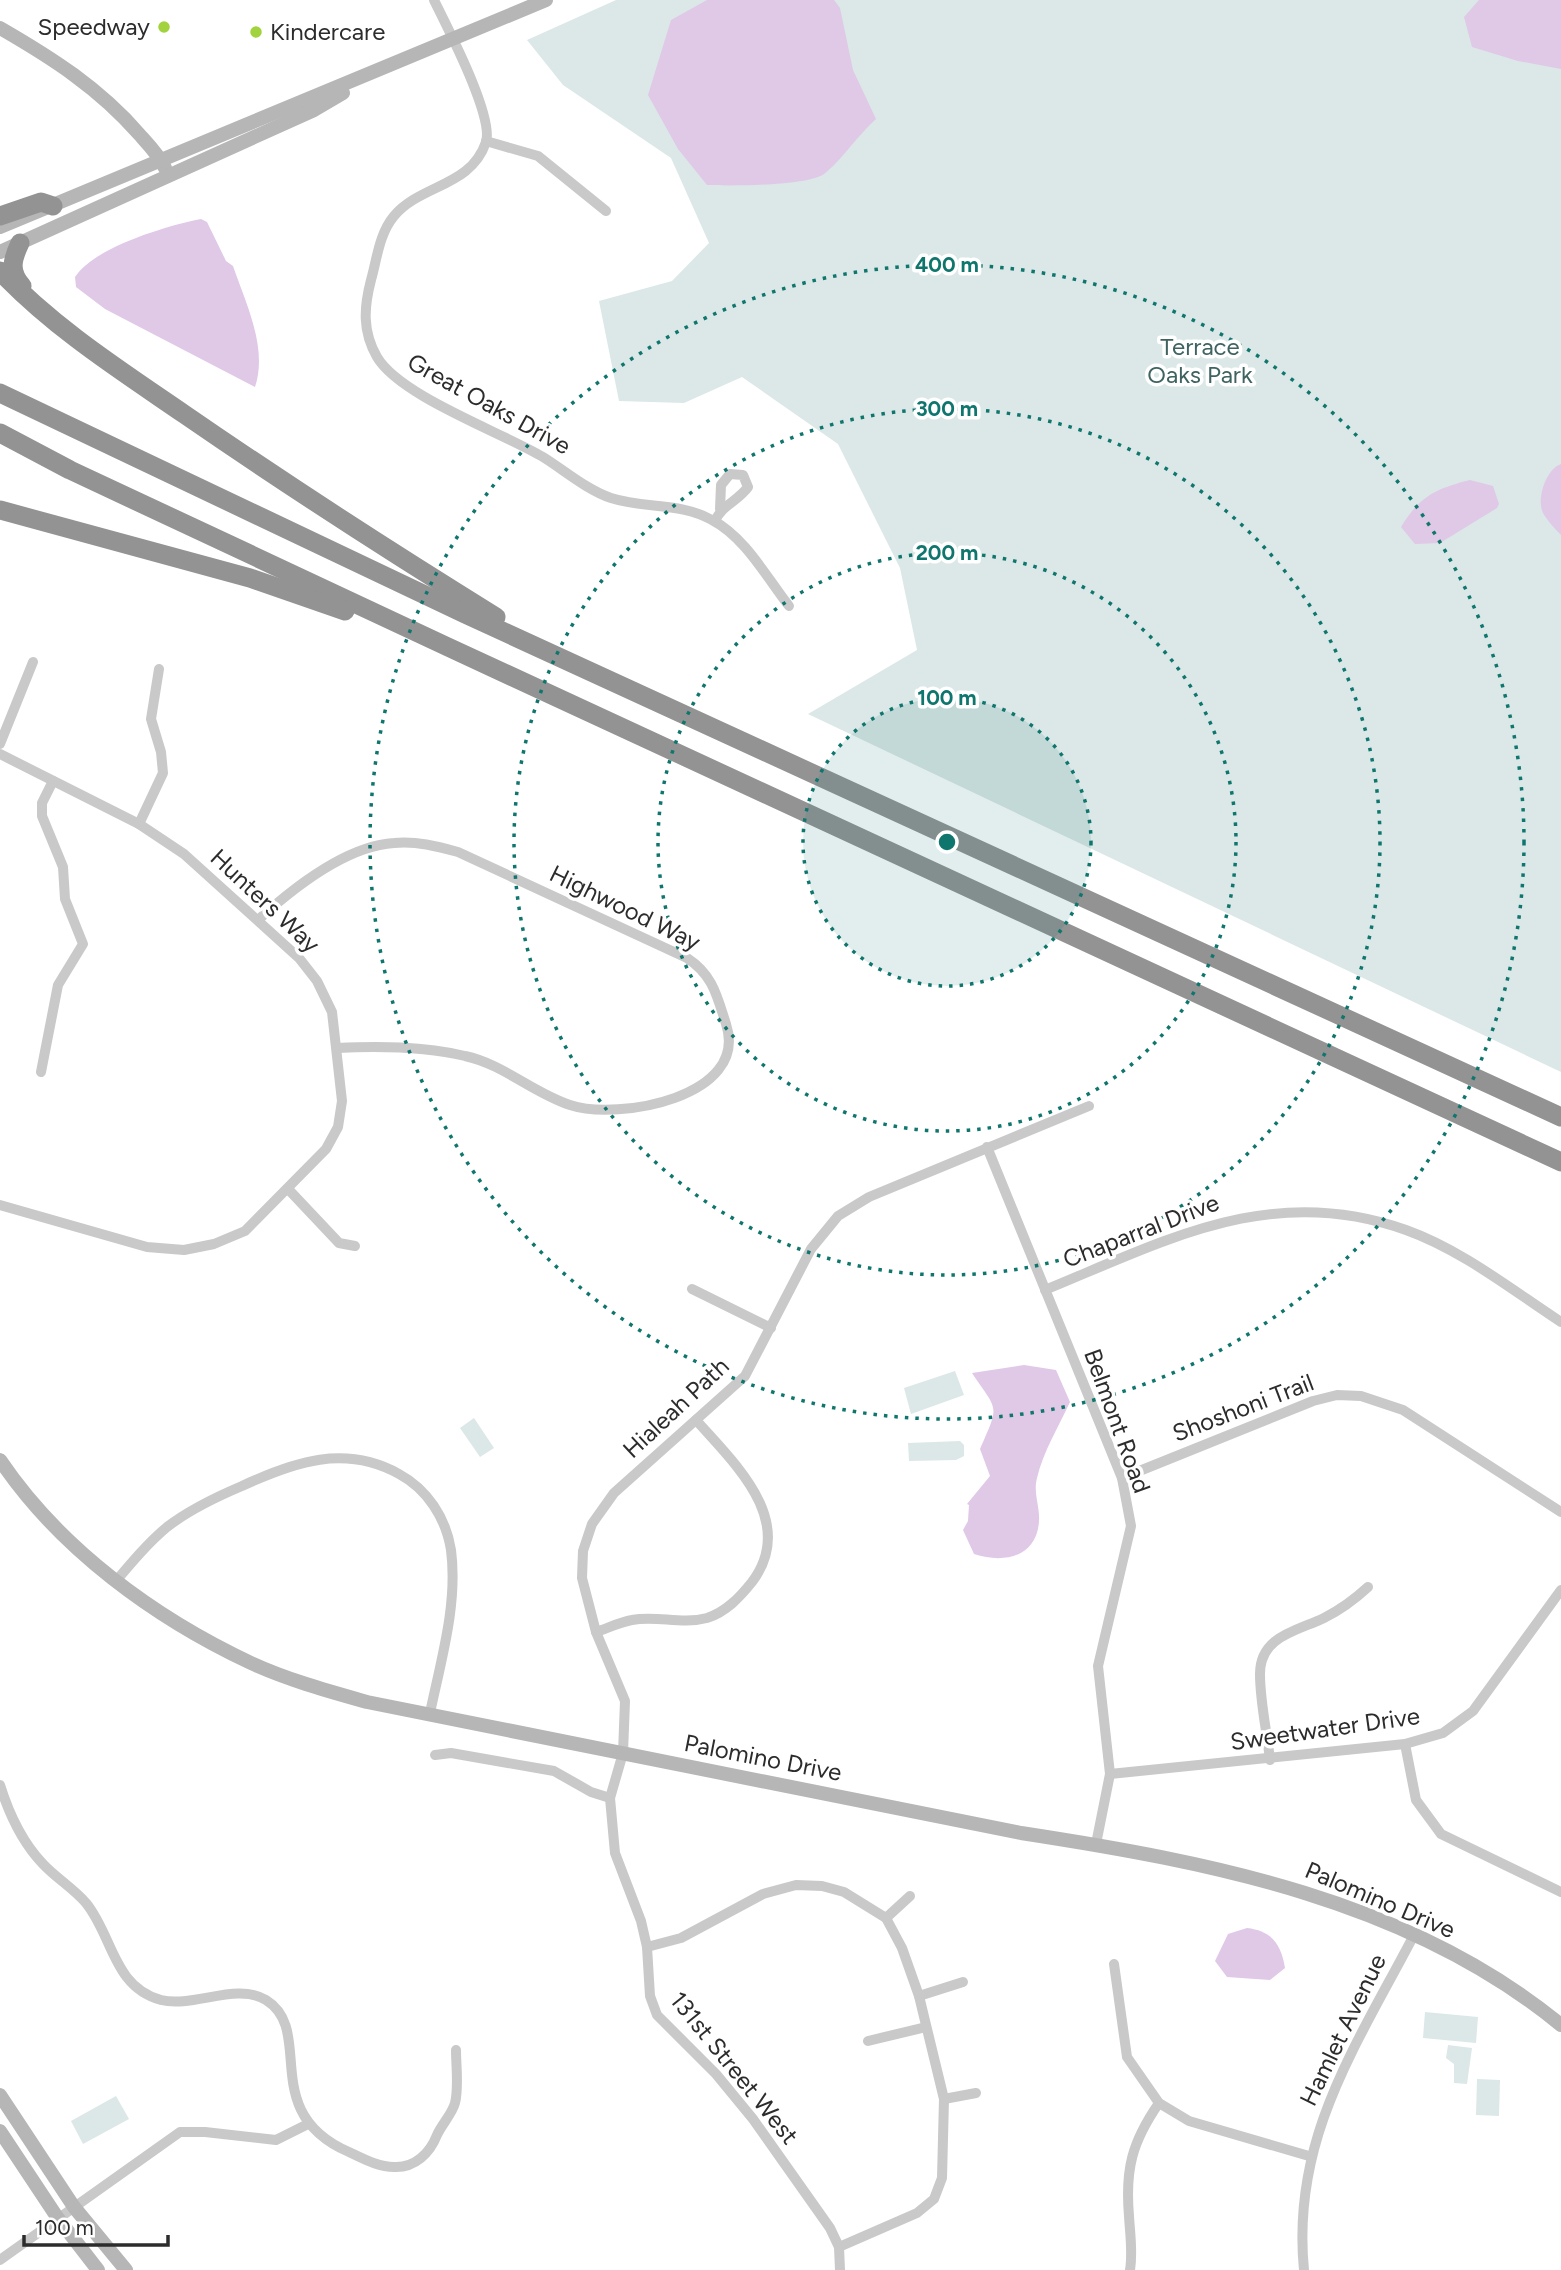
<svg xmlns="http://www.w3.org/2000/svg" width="1561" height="2270" font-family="Figtree,sans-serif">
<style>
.green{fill:#dbe8e7}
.water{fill:#e0c8e7}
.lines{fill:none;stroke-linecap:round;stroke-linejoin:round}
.street{stroke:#c9c9c9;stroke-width:10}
.secondary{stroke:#b6b6b6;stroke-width:14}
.highway{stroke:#939393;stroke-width:19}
.ring{fill:none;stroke:#0f766e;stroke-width:3.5;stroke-dasharray:3.5 7}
.poi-dot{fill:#a2d33e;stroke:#fff;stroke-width:2.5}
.labels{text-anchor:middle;stroke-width:7;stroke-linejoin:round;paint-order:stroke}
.poi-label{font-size:24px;fill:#2c2c2c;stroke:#fff;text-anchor:end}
.park-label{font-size:24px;fill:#3e6360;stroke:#fff}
.street-label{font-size:24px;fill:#2c2c2c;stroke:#fff}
.centre{fill:#0f766e;stroke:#fff;stroke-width:3.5}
.ring-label{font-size:21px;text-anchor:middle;font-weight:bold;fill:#0f766e;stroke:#fff;stroke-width:7;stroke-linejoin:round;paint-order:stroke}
</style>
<rect width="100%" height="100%" fill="#fff"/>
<!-- green -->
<g class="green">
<polygon points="616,0 1561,0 1561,1072 808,714 917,650 900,568 838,444 742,377 684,403 619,401 599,301 672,281 709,243 671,158 563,85 527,40"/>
<polygon points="955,1371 964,1395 911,1414 904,1388"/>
<polygon points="474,1418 494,1448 480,1457 460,1428"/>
<polygon points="960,1441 964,1445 964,1456 956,1460 909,1461 908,1443"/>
<polygon points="1425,2012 1478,2017 1476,2043 1423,2038"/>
<polygon points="1448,2045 1472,2048 1467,2084 1454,2083 1454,2064 1446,2058"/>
<polygon points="1477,2079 1500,2080 1499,2116 1476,2115"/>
<polygon points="116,2096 129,2119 83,2144 71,2121"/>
</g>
<!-- water -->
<g class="water">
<path d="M707,0h127l6,8 13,62 23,49c-17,15 -37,44 -52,55 -17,12 -94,12 -117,11l-29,-36 -30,-54 23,-75z"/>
<polygon points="1479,0 1561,0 1561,69 1518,61 1472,47 1464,17"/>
<path d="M201,219l6,3 19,39 7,5c13,38 35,82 22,121l-150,-78 -29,-22 -1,-10c20,-30 91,-51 126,-58z"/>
<path d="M1561,464v71c-6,-6 -14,-15 -18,-22 -7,-14 3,-44 18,-49z"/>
<path d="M1470,480l23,6 6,18 -2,4 -57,35 -25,1 -14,-17c19,-31 34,-38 69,-47z"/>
<path d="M1024,1365l32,5 14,32c-11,24 -27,50 -33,76 -4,15 3,28 2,43 -2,36 -35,43 -65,33l-11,-24 5,-9 1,-16 -2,-1 23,-28 -10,-27c20,-46 18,-37 -8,-76z"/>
<path d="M1247,1928c25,3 34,16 38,40l-15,12 -43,-3 -12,-16 13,-27z"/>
</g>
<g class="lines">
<!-- street -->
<g class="street">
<path d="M434,0c13,27 60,116 52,142 -15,45 -65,42 -92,74 -15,18 -17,43 -23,64 -7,27 -9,51 6,77 23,39 124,75 166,100 21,13 44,33 68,41 34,11 69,4 101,22 33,17 55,58 77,86"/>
<polyline points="486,141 538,156 606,211"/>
<path d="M715,521c7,-16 23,-20 33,-34l-5,-12 -13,-1 -9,11 -1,24"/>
<polyline points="0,744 33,662"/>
<polyline points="0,754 139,824 184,854 299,958 317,981 332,1012 342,1101 338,1127 326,1149 245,1231 214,1244 184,1250 147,1247 0,1205"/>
<polyline points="139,824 163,773 161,752 151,719 159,669"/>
<path d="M258,920c34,-31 87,-74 136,-77 23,-2 42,3 64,9l229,106c26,17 30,38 39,66 24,73 -108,97 -156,81 -37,-12 -67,-41 -105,-49 -42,-10 -86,-10 -128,-8"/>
<polyline points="41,1072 58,985 83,944 65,899 63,867 42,816 42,803 53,781"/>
<polyline points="987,1147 1122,1478 1131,1526 1098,1666 1110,1774 1096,1844"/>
<polyline points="289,1190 339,1243 355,1246"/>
<polyline points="692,1289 771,1328"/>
<path d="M1045,1290c122,-50 227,-108 361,-60 56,20 106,60 155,92"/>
<polyline points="1122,1478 1313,1401 1337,1395 1361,1396 1403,1410 1561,1512"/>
<path d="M116,1581c16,-19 32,-38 51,-54 22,-17 49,-30 75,-41 52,-24 103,-42 157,-12 28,15 47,44 52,76 7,54 -10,110 -21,163"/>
<path d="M596,1632c12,-4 24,-10 36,-12 25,-5 49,5 75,-2 19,-6 33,-21 45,-36 46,-61 -18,-119 -56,-162"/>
<polyline points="1405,1744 1416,1800 1441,1834 1561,1892"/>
<polyline points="435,1755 451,1753 554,1771 591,1792 610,1798"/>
<path d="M1270,1760c-3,-28 -10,-58 -10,-86 0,-38 37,-43 64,-56 16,-8 31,-19 44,-31"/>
<polyline points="1110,1774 1405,1744 1443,1733 1473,1711 1561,1590"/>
<path d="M0,1785c9,29 22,57 43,79 13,14 30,24 43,39 27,33 27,84 75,97 32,8 76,-18 105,0 50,31 -9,112 83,152 15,7 29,15 45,15 21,1 36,-14 43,-32 5,-11 15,-21 18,-32 4,-16 1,-36 1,-53"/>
<polyline points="886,1918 910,1896"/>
<polyline points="647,1947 681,1938 763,1894 796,1885 822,1886 844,1892 886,1918 902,1948 919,1996 944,2099 942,2178 934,2199 917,2213 839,2247"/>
<polyline points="1114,1964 1127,2057 1159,2103 1189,2121 1309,2156"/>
<polyline points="919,1996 963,1982"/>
<polyline points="868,2041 926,2027"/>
<polyline points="944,2099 976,2093"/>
<polyline points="0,2260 180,2132 205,2132 276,2140 308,2124"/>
<polyline points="840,2270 839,2247 830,2228 753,2119 716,2074 657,2015 650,1996 647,1947 641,1921 615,1853 610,1798 623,1753 625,1701 596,1632 582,1578 583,1551 592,1524 614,1493 745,1376 811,1249 838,1216 869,1197 1089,1106"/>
<path d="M1130,2270c3,-18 0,-36 -1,-54 -4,-47 3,-74 30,-113"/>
<path d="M1304,2270c-13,-131 52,-224 110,-335"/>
</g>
<!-- secondary -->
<g class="secondary">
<path d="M0,28c52,30 99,60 139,106 9,10 20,21 26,34"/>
<polyline points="0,227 546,0"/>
<polyline points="0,252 314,110 343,93"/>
<path d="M0,1460c60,89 155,158 251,203 37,17 77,28 116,39l654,131c189,29 388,67 540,192"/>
<polyline points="0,2095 74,2207 126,2270"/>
<polyline points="0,2131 57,2217 98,2270"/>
</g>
<!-- highway -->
<g class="highway">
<polyline points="0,216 41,202 53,206"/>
<path d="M20,243c-8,17 -11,28 2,43"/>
<path d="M0,271c54,57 120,99 184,143 103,71 207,138 312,203"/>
<polyline points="0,393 465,614 1561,1117"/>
<polyline points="0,433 70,470 448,647 1561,1162"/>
<polyline points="0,510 250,578 345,611"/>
</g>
</g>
<!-- distance rings -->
<circle cx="947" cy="842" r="144" fill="#0f766e" fill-opacity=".12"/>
<g class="ring">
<circle cx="947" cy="842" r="144"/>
<circle cx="947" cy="842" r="289"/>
<circle cx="947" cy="842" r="433"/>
<circle cx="947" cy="842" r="577"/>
</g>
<!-- markers -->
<g class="poi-dot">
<circle cx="164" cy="27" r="7"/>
<circle cx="256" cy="32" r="7"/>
</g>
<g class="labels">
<!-- poi labels -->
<g class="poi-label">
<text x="150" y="35">Speedway</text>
<text x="270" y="40" text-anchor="start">Kindercare</text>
</g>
<!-- park labels -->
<g class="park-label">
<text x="1200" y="355">Terrace<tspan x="1200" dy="28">Oaks Park</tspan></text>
</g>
<!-- street labels -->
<g class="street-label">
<text transform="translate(489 404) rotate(29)" y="8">Great Oaks Drive</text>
<text transform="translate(265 901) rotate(43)" y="8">Hunters Way</text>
<text transform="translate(625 908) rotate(26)" y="8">Highwood Way</text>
<text transform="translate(1141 1231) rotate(-21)" y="8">Chaparral Drive</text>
<text transform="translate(676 1408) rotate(-43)" y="8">Hialeah Path</text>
<text transform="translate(1243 1408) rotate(-21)" y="8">Shoshoni Trail</text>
<text transform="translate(1117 1421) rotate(70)" y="8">Belmont Road</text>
<text transform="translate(1325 1729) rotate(-8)" y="8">Sweetwater Drive</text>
<text transform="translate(763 1758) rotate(11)" y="8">Palomino Drive</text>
<text transform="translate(1380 1900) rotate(23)" y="8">Palomino Drive</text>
<text transform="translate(1343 2030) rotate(-64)" y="8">Hamlet Avenue</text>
<text transform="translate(734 2068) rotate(51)" y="8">131st Street West</text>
</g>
</g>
<circle cx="947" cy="842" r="10" class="centre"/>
<g class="ring-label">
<text x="947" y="272">400 m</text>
<text x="947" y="416">300 m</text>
<text x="947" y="560">200 m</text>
<text x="947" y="705">100 m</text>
</g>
<!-- scale -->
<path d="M24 2235v10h144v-10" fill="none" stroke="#2c2c2c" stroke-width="3.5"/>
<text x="35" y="2235" font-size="21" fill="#2c2c2c" stroke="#ffffff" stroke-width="5" paint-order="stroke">100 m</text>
</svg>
